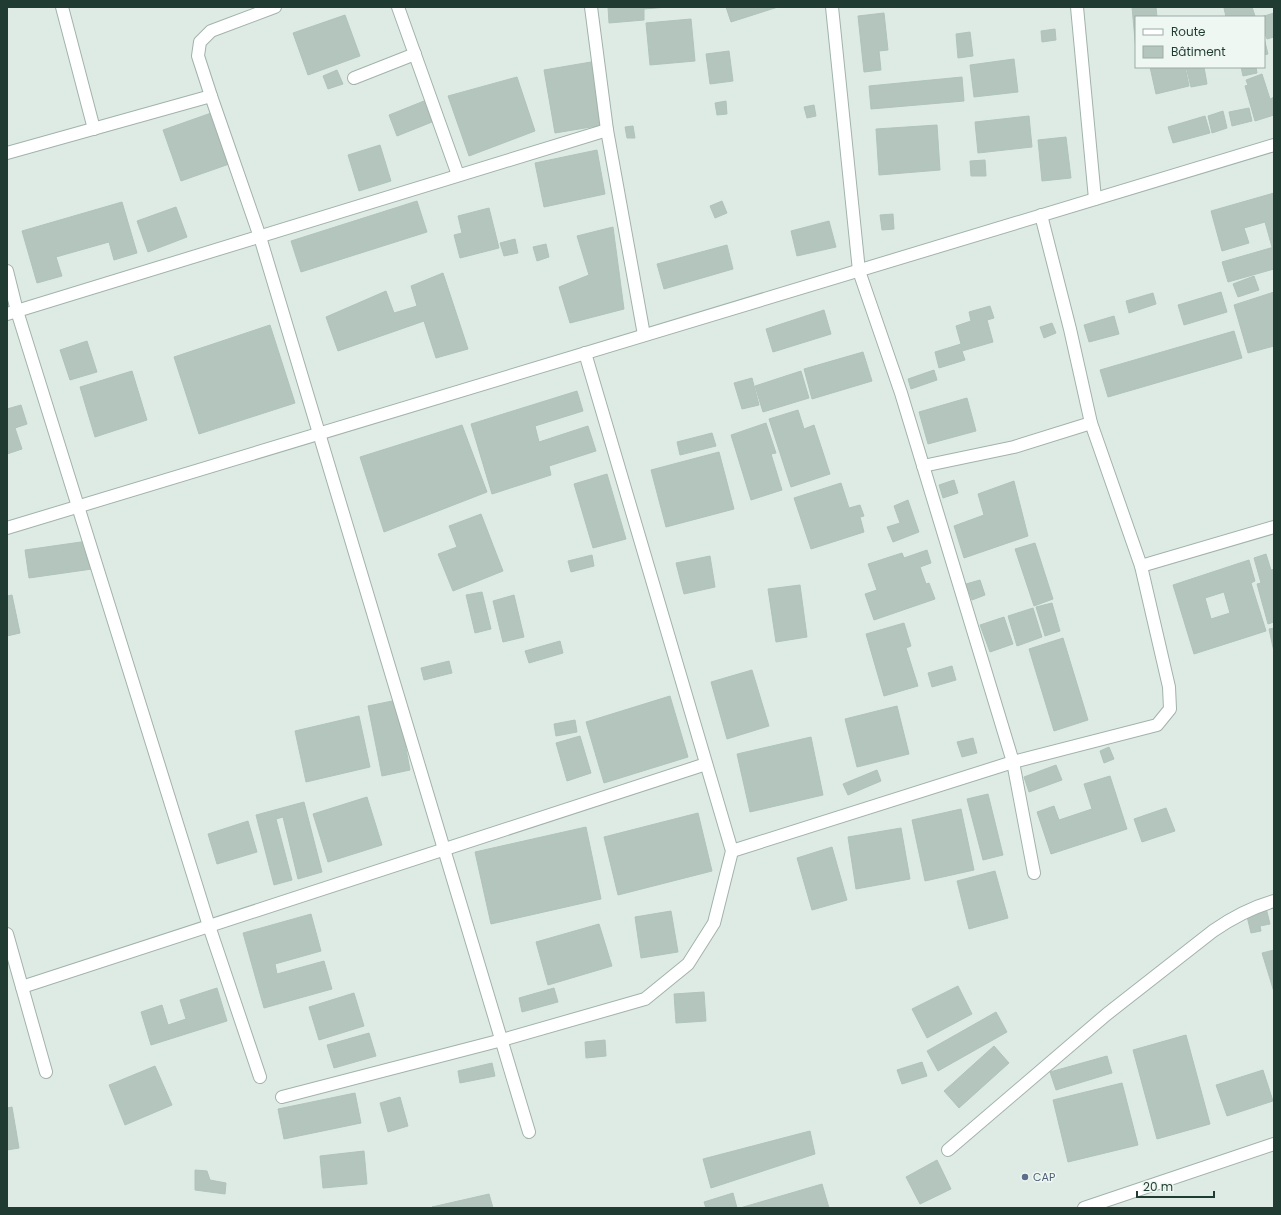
<svg xmlns="http://www.w3.org/2000/svg" width="1281" height="1215" font-family="Poppins,sans-serif">
<style>
.building{fill:#b3c5bd;stroke:#b0c4bb;fill-rule:evenodd}
.lines{fill:none;stroke-linecap:round;stroke-linejoin:round}
.minor-casing{stroke:#a1b3ab;stroke-width:14}
.minor{stroke:#fff;stroke-width:12}
.service-dot{fill:#5c6f8a;stroke:#eef7f2;stroke-width:1.5}
.labels{text-anchor:middle;stroke-width:3;stroke-linejoin:round;paint-order:stroke}
.service-label{font-size:11px;fill:#4e5e75;stroke:#eef7f2;text-anchor:start}
</style>
<rect width="100%" height="100%" fill="#deebe4"/>
<!-- building -->
<g class="building">
<polygon points="608,7 668,7 644,9 644,20 609,23"/>
<polygon points="726,7 778,7 731,22"/>
<polygon points="1132,7 1156,7 1157,17 1136,17 1136,51"/>
<polygon points="1228,7 1252,7 1255,16 1251,17 1226,17 1224,8"/>
<polygon points="884,13 888,50 879,51 881,70 864,72 858,16"/>
<polygon points="1274,13 1274,37 1267,39 1264,31 1264,17 1261,17"/>
<polygon points="345,15 360,56 308,75 293,33"/>
<polygon points="691,19 695,61 650,65 646,23"/>
<polygon points="1055,29 1056,40 1042,42 1041,31"/>
<polygon points="970,32 973,56 958,58 956,34"/>
<polygon points="1264,38 1268,54 1264,55"/>
<polygon points="729,51 733,81 710,84 706,54"/>
<polygon points="1014,59 1018,92 974,97 970,65"/>
<polygon points="591,62 603,125 555,133 544,70"/>
<polygon points="1150,67 1185,67 1189,86 1156,94"/>
<polygon points="1186,67 1204,67 1207,84 1191,87"/>
<polygon points="1241,67 1256,67 1257,73 1243,76"/>
<polygon points="337,70 343,84 328,89 323,76"/>
<polygon points="1262,74 1270,99 1274,97 1274,115 1255,121 1245,86 1248,85 1246,80"/>
<polygon points="517,77 535,131 469,156 448,96"/>
<polygon points="962,77 964,101 871,109 869,86"/>
<polygon points="424,101 432,122 397,136 389,115"/>
<polygon points="726,101 727,114 717,115 715,103"/>
<polygon points="814,105 816,116 807,118 804,107"/>
<polygon points="1249,108 1252,121 1232,126 1229,112"/>
<polygon points="1223,111 1227,128 1212,133 1208,116"/>
<polygon points="214,112 232,163 181,181 163,130"/>
<polygon points="1029,116 1032,147 978,153 975,122"/>
<polygon points="1205,116 1210,133 1173,143 1168,127"/>
<polygon points="937,125 940,170 879,175 876,129"/>
<polygon points="633,126 635,138 627,138 625,127"/>
<polygon points="1066,137 1071,178 1042,181 1038,140"/>
<polygon points="380,145 391,181 359,191 348,155"/>
<polygon points="597,150 605,194 544,207 535,163"/>
<polygon points="985,160 986,176 971,176 970,161"/>
<polygon points="1274,193 1274,246 1272,247 1265,222 1244,228 1249,243 1222,251 1211,211"/>
<polygon points="417,201 427,232 301,272 291,241"/>
<polygon points="722,201 727,213 715,218 710,206"/>
<polygon points="122,202 137,253 114,260 109,242 56,257 62,276 37,283 22,231"/>
<polygon points="176,207 187,237 148,252 137,221"/>
<polygon points="489,208 499,248 460,258 454,235 462,233 458,216"/>
<polygon points="893,214 894,229 882,230 880,215"/>
<polygon points="829,221 836,247 797,256 791,231"/>
<polygon points="613,227 624,309 570,323 559,287 589,275 577,236"/>
<polygon points="515,239 518,253 504,256 500,243"/>
<polygon points="546,244 549,257 537,261 533,247"/>
<polygon points="727,245 733,269 664,289 657,264"/>
<polygon points="1274,247 1274,269 1228,282 1222,262"/>
<polygon points="443,273 468,349 436,358 424,321 338,351 326,317 386,291 394,313 417,306 411,286"/>
<polygon points="1254,276 1259,290 1238,297 1233,284"/>
<polygon points="1221,292 1227,312 1184,325 1178,305"/>
<polygon points="1274,292 1274,346 1248,353 1234,305"/>
<polygon points="1153,293 1156,304 1129,313 1126,301"/>
<polygon points="990,306 994,318 987,320 993,342 962,351 965,360 939,368 935,352 961,344 956,326 971,321 969,312"/>
<polygon points="824,310 831,334 773,352 766,329"/>
<polygon points="1114,316 1119,334 1089,342 1084,325"/>
<polygon points="1052,323 1056,333 1044,338 1040,327"/>
<polygon points="270,325 295,403 199,434 174,357"/>
<polygon points="1234,331 1242,358 1108,397 1100,370"/>
<polygon points="87,341 97,372 70,380 60,350"/>
<polygon points="863,352 872,381 812,399 804,369"/>
<polygon points="934,370 937,380 911,389 908,379"/>
<polygon points="132,371 147,420 95,437 80,387"/>
<polygon points="801,371 809,398 763,412 755,386"/>
<polygon points="752,378 759,405 742,409 734,383"/>
<polygon points="577,391 583,411 535,426 539,442 588,426 596,451 549,466 551,475 492,494 471,424"/>
<polygon points="967,398 976,431 928,444 919,412"/>
<polygon points="21,405 27,424 15,428 22,449 7,454 7,409"/>
<polygon points="798,410 804,429 814,425 830,474 791,487 769,419"/>
<polygon points="766,423 776,453 771,454 782,490 751,500 731,435"/>
<polygon points="462,425 487,492 384,532 360,457"/>
<polygon points="712,433 716,446 680,455 677,442"/>
<polygon points="719,452 734,509 666,527 651,470"/>
<polygon points="607,474 626,539 593,548 574,484"/>
<polygon points="954,480 958,493 943,498 939,485"/>
<polygon points="1014,481 1028,536 964,558 954,526 984,515 978,494"/>
<polygon points="841,483 849,508 860,505 864,516 860,517 864,532 811,549 794,498"/>
<polygon points="908,500 919,532 893,542 887,527 900,523 894,506"/>
<polygon points="481,514 503,571 453,591 438,554 457,547 449,526"/>
<polygon points="88,541 92,569 29,578 25,550"/>
<polygon points="1035,543 1053,599 1034,606 1015,549"/>
<polygon points="927,550 931,563 920,567 926,584 929,583 935,599 874,620 865,594 877,590 868,564 902,553 904,558"/>
<polygon points="1266,554 1271,570 1274,569 1274,622 1268,624 1257,584 1261,583 1254,558"/>
<polygon points="592,555 594,566 571,572 568,561"/>
<polygon points="710,556 715,587 684,594 676,563"/>
<path d="M1249,560l6,21 -4,2 15,48 -72,23 -21,-69zM1224,592l6,21 -19,6 -6,-21z"/>
<polygon points="980,580 985,595 972,600 966,584"/>
<polygon points="800,585 807,637 776,642 768,589"/>
<polygon points="482,592 491,629 475,633 466,595"/>
<polygon points="12,595 20,633 7,636 7,596"/>
<polygon points="514,595 524,637 503,642 493,601"/>
<polygon points="1052,603 1060,631 1045,636 1036,607"/>
<polygon points="1033,608 1042,637 1017,646 1008,616"/>
<polygon points="1004,617 1013,644 990,652 980,625"/>
<polygon points="904,623 911,646 906,648 918,686 884,696 866,634"/>
<polygon points="1274,628 1274,652 1269,629"/>
<polygon points="1063,638 1088,720 1054,731 1029,649"/>
<polygon points="560,641 563,653 529,663 525,651"/>
<polygon points="449,661 452,673 424,680 421,668"/>
<polygon points="952,666 956,680 932,687 928,673"/>
<polygon points="752,670 769,726 727,739 711,682"/>
<polygon points="670,696 688,757 604,783 586,722"/>
<polygon points="397,700 410,770 382,776 368,706"/>
<polygon points="897,706 909,754 857,767 845,719"/>
<polygon points="359,716 370,767 306,782 295,731"/>
<polygon points="575,720 577,732 556,736 554,724"/>
<polygon points="580,736 591,773 567,781 556,743"/>
<polygon points="811,737 823,795 750,812 737,754"/>
<polygon points="973,738 977,753 962,757 957,742"/>
<polygon points="1109,747 1114,759 1104,763 1100,751"/>
<polygon points="1056,765 1062,780 1029,792 1024,777"/>
<polygon points="877,770 881,781 848,795 843,784"/>
<polygon points="1110,776 1127,829 1051,854 1037,812 1054,806 1059,820 1092,809 1084,784"/>
<polygon points="988,794 1003,855 983,860 967,799"/>
<polygon points="367,797 382,845 328,862 313,814"/>
<polygon points="304,802 322,872 298,879 283,817 276,819 292,880 274,885 256,815"/>
<polygon points="1166,808 1175,831 1142,842 1134,819"/>
<polygon points="961,809 974,870 925,881 912,820"/>
<polygon points="698,813 712,871 618,895 604,837"/>
<polygon points="248,821 257,852 217,864 208,834"/>
<polygon points="586,827 601,899 491,924 475,852"/>
<polygon points="901,828 910,879 856,889 848,837"/>
<polygon points="832,847 847,900 812,910 797,858"/>
<polygon points="995,871 1008,918 969,929 957,881"/>
<polygon points="1266,908 1270,924 1260,926 1261,931 1251,933 1246,912"/>
<polygon points="671,911 678,952 641,958 635,917"/>
<polygon points="311,914 321,951 275,964 277,974 324,961 332,989 264,1008 243,933"/>
<polygon points="599,924 612,966 548,985 536,942"/>
<polygon points="1274,950 1274,992 1262,953"/>
<polygon points="958,986 972,1014 927,1038 912,1009"/>
<polygon points="217,988 227,1021 151,1045 141,1012 162,1005 168,1025 186,1019 180,1000"/>
<polygon points="554,988 558,1002 522,1012 519,998"/>
<polygon points="704,992 706,1021 676,1023 674,994"/>
<polygon points="354,993 364,1026 319,1040 309,1007"/>
<polygon points="996,1012 1007,1032 938,1071 927,1051"/>
<polygon points="369,1033 376,1056 334,1068 327,1045"/>
<polygon points="1186,1035 1210,1124 1157,1139 1133,1050"/>
<polygon points="605,1040 606,1056 586,1058 585,1042"/>
<polygon points="994,1046 1009,1063 959,1108 944,1091"/>
<polygon points="1107,1056 1112,1073 1056,1090 1050,1072"/>
<polygon points="922,1062 927,1076 902,1084 897,1070"/>
<polygon points="492,1063 495,1076 460,1083 458,1071"/>
<polygon points="155,1066 172,1105 125,1125 109,1085"/>
<polygon points="1263,1070 1273,1101 1227,1116 1216,1085"/>
<polygon points="1122,1083 1138,1145 1068,1162 1053,1100"/>
<polygon points="355,1093 361,1123 284,1139 278,1109"/>
<polygon points="400,1097 408,1126 388,1132 380,1103"/>
<polygon points="12,1107 19,1148 7,1150 7,1108"/>
<polygon points="810,1131 815,1154 711,1188 703,1159"/>
<polygon points="364,1151 367,1184 323,1188 320,1156"/>
<polygon points="937,1160 951,1189 920,1204 906,1177"/>
<polygon points="195,1170 207,1171 210,1180 226,1183 225,1194 195,1190"/>
<polygon points="822,1184 829,1208 740,1208"/>
<polygon points="733,1193 737,1208 706,1208 704,1202"/>
<polygon points="489,1194 493,1208 432,1207"/>
</g>
<g class="lines">
<!-- minor casing -->
<g class="minor-casing">
<g id="minor">
<polyline points="62,7 94,129"/>
<polyline points="275,7 211,31 200,42 198,56 211,96 260,237 529,1132"/>
<polyline points="398,7 458,175"/>
<polyline points="591,7 607,130 644,335"/>
<polyline points="832,7 859,271 901,393 1013,762 1034,873"/>
<polyline points="1077,7 1095,199"/>
<polyline points="354,78 415,54"/>
<polyline points="7,153 211,96"/>
<polyline points="7,271 17,311 209,926 260,1077"/>
<polyline points="7,314 607,130"/>
<polyline points="923,466 1014,447 1091,423"/>
<polyline points="7,528 1274,145"/>
<polyline points="1141,566 1274,527"/>
<polyline points="732,851 1013,762 1157,725 1170,709 1169,687 1141,566 1091,423 1070,329 1041,215"/>
<polyline points="7,934 46,1072"/>
<polyline points="22,987 706,764"/>
<polyline points="282,1097 502,1040 645,999 688,964 714,923 732,851 585,353"/>
<path d="M948,1150l159,-136 106,-83c20,-14 37,-23 61,-30"/>
<polyline points="1084,1208 1274,1144"/>
</g>
</g>
<!-- minor -->
<use href="#minor" class="minor"/>
</g>
<!-- markers -->
<circle class="service-dot" cx="1025" cy="1177" r="4"/>
<g class="labels">
<!-- service labels -->
<g class="service-label">
<text x="1033" y="1181">CAP</text>
</g>
</g>
<!-- border -->
<rect width="1281" height="1215" fill="none" stroke="#1f3b32" stroke-width="16"/>
<!-- legend -->
<rect x="1135" y="16" width="130" height="52" fill="#eef7f2" stroke="#9baca5"/>
<rect x="1143" y="29" width="20" height="6" fill="#ffffff" stroke="#9baca5"/>
<text x="1171" y="36" font-size="12" fill="#1f3b32">Route</text>
<rect x="1143" y="46" width="20" height="12" fill="#b3c5bd" stroke="#9baca5"/>
<text x="1171" y="56" font-size="12" fill="#1f3b32">Bâtiment</text>
<!-- scale -->
<path d="M1137 1191v6h77v-6" fill="none" stroke="#1f3b32" stroke-width="2"/>
<text x="1143" y="1191" font-size="12" fill="#1f3b32" stroke="#eef7f2" stroke-width="3" paint-order="stroke">20 m</text>
</svg>
